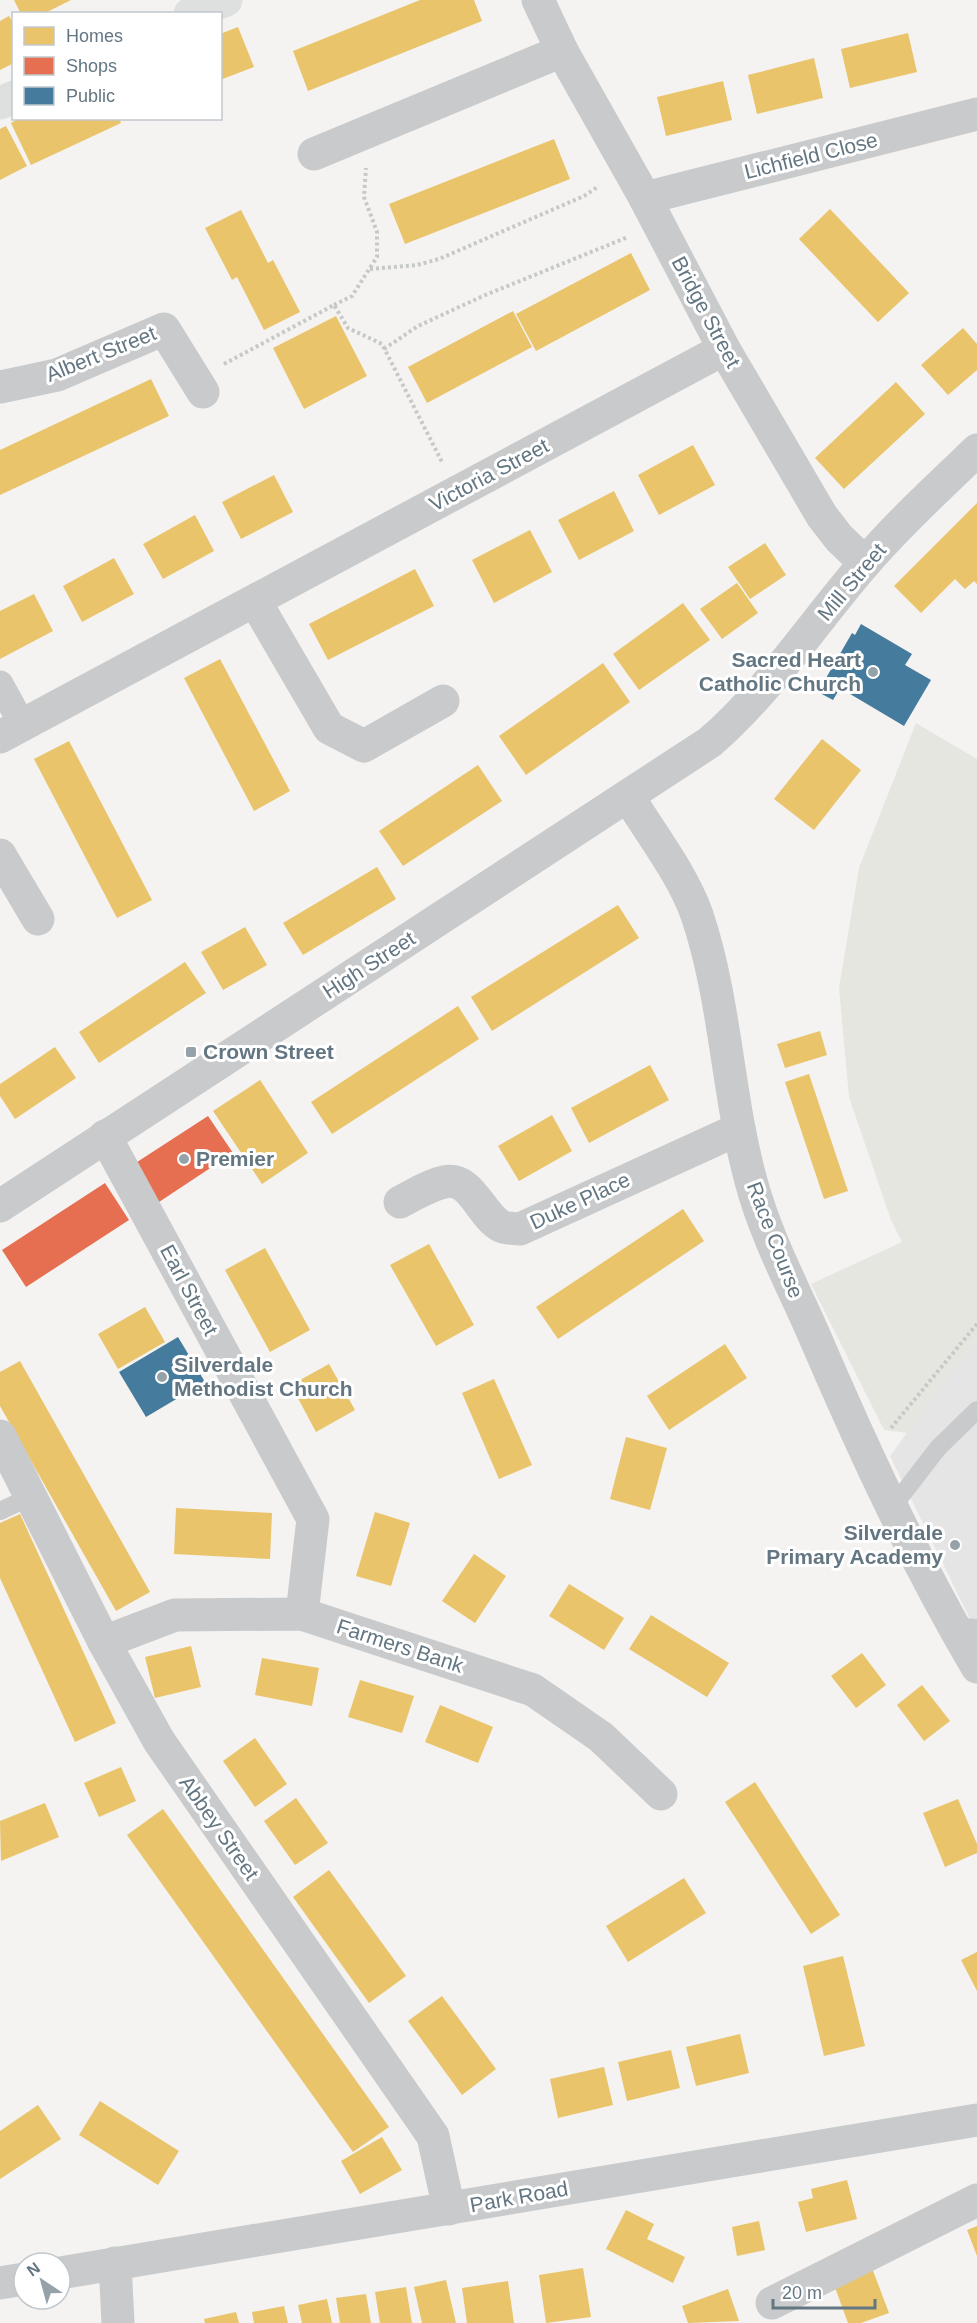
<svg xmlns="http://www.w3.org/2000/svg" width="977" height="2323" font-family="Helvetica,sans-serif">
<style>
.built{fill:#e4e5e4}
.green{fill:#e4e6df}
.homes{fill:#e9c46a}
.shops{fill:#e76f51}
.public{fill:#457b9d}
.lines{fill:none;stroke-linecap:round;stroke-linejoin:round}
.path{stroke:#c7c8c8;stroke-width:4;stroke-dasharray:3 3;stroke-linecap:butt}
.service{stroke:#c9cacb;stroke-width:18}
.pedestrian{stroke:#c9cacb;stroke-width:27}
.minor{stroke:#c9cacb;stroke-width:33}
.tertiary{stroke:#c9cacb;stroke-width:33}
.secondary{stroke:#dedfdf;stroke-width:33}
.poi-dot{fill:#96a2a9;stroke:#fff;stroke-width:2}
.labels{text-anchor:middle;stroke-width:6;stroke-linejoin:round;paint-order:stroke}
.street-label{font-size:21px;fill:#637682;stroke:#fff}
.poi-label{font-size:21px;font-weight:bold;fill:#637682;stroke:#fff;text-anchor:start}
</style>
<rect width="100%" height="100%" fill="#f4f3f1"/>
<!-- built -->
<polygon class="built" points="977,1337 977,1633 890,1456"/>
<!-- green -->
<polygon class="green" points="916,723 977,759 977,1337 908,1433 884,1430 811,1284 902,1242 891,1220 849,1097 839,988 859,868"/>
<!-- homes -->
<g class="homes">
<polygon points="14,0 71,0 43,14 21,14"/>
<polygon points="420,0 474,0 482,21 308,91 293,51"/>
<polygon points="9,16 14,24 14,63 0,70 0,21"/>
<polygon points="238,27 254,67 220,80 220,34"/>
<polygon points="908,33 917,72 850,88 841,49"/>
<polygon points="814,58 823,98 757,114 748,75"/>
<polygon points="723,81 732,120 666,136 657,97"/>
<polygon points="20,118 119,118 121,123 31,165 11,123"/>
<polygon points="6,126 27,166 0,180 0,129"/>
<polygon points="554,139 570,179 405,244 389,204"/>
<polygon points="830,209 909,293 878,322 799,239"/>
<polygon points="241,210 268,263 273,260 300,312 264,330 237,277 232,280 205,228"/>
<polygon points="631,253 650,290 536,351 516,314"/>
<polygon points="513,311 532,347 427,403 408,367"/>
<polygon points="336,316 367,376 304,409 273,348"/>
<polygon points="963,328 977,344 977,370 948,395 921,365"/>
<polygon points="151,379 169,416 0,495 0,450"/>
<polygon points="896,382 925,414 844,489 815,458"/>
<polygon points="693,445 715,485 659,515 638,475"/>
<polygon points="274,475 293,512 241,539 222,502"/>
<polygon points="614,491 634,531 579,560 558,520"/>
<polygon points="977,503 977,584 974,581 965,589 955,579 921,613 894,586"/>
<polygon points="195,515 214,551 163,579 143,544"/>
<polygon points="530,530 552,572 494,603 472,560"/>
<polygon points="765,543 786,575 750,599 728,567"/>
<polygon points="114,558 134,594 82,622 63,586"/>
<polygon points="415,569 434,606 328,660 309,624"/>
<polygon points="737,583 758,613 722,639 700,609"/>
<polygon points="34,594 53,631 0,659 0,611"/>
<polygon points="683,603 710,640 639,690 613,654"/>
<polygon points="220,659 290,791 254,811 184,678"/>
<polygon points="603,663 630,702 526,775 499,736"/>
<polygon points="822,739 861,770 814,830 774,799"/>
<polygon points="69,741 152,900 117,918 34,759"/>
<polygon points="478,765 502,801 403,866 379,831"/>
<polygon points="377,867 396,899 303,955 283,923"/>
<polygon points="618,905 639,938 492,1031 471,997"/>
<polygon points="245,927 267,965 223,990 201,952"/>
<polygon points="185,962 206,993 99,1063 79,1032"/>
<polygon points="458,1006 479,1039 332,1134 311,1102"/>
<polygon points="820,1031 827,1055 785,1068 777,1044"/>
<polygon points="55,1047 76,1078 15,1119 0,1096 0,1084"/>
<polygon points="650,1065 669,1100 589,1143 571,1108"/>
<polygon points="809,1074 848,1191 824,1199 785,1082"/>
<polygon points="260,1080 308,1153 262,1184 213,1111"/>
<polygon points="552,1115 572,1151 519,1181 498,1146"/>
<polygon points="683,1209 704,1241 558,1339 536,1307"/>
<polygon points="429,1244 474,1325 436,1346 390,1265"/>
<polygon points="265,1248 310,1330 270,1352 225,1270"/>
<polygon points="145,1307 165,1342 118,1369 98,1334"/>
<polygon points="725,1344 747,1378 669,1430 647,1396"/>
<polygon points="20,1361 150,1592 116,1611 0,1406 0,1372"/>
<polygon points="329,1364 355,1410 316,1432 291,1385"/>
<polygon points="494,1379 532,1465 499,1479 462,1393"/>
<polygon points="626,1437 667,1448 650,1510 610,1499"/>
<polygon points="176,1508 272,1513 270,1559 174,1554"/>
<polygon points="375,1512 410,1523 391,1586 356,1576"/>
<polygon points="20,1514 116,1723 75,1742 0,1578 0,1523"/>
<polygon points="474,1554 506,1576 475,1623 442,1601"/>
<polygon points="569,1584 624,1618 604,1650 549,1616"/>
<polygon points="651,1615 729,1663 707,1697 629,1649"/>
<polygon points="191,1646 201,1687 155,1698 145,1657"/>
<polygon points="862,1653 886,1685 856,1708 831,1676"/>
<polygon points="262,1658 319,1668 312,1706 255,1695"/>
<polygon points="360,1680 414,1696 402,1733 348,1717"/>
<polygon points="922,1685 950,1721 924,1741 897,1705"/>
<polygon points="440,1705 493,1727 478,1763 425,1742"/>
<polygon points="255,1738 287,1784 255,1807 223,1761"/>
<polygon points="121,1767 136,1801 99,1817 84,1783"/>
<polygon points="755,1782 840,1915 811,1934 725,1802"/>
<polygon points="296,1798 328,1843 295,1865 264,1821"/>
<polygon points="958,1799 977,1844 977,1853 945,1867 923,1813"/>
<polygon points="45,1803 59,1837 1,1861 0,1821"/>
<polygon points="163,1809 389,2127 353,2152 127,1835"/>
<polygon points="329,1870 406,1976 369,2003 293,1897"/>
<polygon points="684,1878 706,1913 628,1962 606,1926"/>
<polygon points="977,1952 977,1991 961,1960"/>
<polygon points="843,1956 865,2046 824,2056 803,1966"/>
<polygon points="442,1996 496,2069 462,2095 408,2021"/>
<polygon points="740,2034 749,2073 696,2086 686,2047"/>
<polygon points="671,2050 680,2088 627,2101 618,2062"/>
<polygon points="604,2067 613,2105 558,2118 550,2079"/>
<polygon points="100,2101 179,2151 158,2185 79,2135"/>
<polygon points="38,2105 61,2139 0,2179 0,2131"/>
<polygon points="382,2137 402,2170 360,2194 341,2161"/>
<polygon points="847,2180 857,2219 806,2232 798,2202 813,2198 811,2189"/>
<polygon points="626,2210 654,2224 647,2239 685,2257 673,2283 606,2249"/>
<polygon points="759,2221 765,2250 737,2256 732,2227"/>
<polygon points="977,2226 977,2256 967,2230"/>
<polygon points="583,2268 591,2317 546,2323 539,2275"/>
<polygon points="872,2268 889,2313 861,2323 848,2323 833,2282"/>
<polygon points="446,2280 456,2323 422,2323 414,2287"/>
<polygon points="508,2281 514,2323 467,2323 462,2288"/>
<polygon points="406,2287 412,2323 380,2323 375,2292"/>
<polygon points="728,2289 739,2321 688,2323 682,2306"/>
<polygon points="366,2294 371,2323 340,2323 336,2298"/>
<polygon points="327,2299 332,2323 302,2323 298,2305"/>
<polygon points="284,2306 288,2323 254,2323 252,2312"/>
<polygon points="236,2312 239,2323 205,2323 204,2319"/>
</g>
<!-- shops -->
<g class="shops">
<polygon points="208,1116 233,1153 159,1202 134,1164"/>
<polygon points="105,1183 129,1220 26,1287 2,1250"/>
</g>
<!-- public -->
<g class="public">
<polygon points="861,624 912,654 905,665 931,680 904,726 840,688 833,700 818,692 852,633 855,635"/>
<polygon points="178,1337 205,1382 146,1417 119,1372"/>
</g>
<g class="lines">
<!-- path -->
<g class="path">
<polyline points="370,269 417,265 439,259 584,196 599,186"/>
<polyline points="334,305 352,296 377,257 377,232 364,197 366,168"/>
<polyline points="384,349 418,326 483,296 628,237"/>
<polyline points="224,364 334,305 348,328 382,344 442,462"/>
<polyline points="891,1428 977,1324"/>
</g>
<!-- service -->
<g class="service">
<polyline points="891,1509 938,1448 977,1410"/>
<polyline points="0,1511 30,1497"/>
<polyline points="953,1626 977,1628"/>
</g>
<!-- pedestrian -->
<polyline class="pedestrian" points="0,684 22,724"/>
<!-- minor -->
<g class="minor">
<polyline points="538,0 562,51 645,198 724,349 822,516 839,538 865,563"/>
<polyline points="314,154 562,51"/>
<polyline points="645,198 977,114"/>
<polyline points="0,387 57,375 164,329 203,392"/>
<polyline points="255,601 329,728 364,746 443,701"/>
<polyline points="0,737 724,349"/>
<path d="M628,796c23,38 54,77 69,119 29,86 30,179 54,266 14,53 41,104 63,154 49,114 100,225 163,332"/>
<polyline points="0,855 38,919"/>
<polyline points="105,1136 313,1519 302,1614"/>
<path d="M400,1202c14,-7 29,-17 44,-20 27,-7 37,34 57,44 5,3 13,2 19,3l219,-100"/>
<polyline points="0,1436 104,1642 159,1741 433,2136 449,2209"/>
<polyline points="104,1642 175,1615 302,1614 533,1690 601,1737 661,1794"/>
<polyline points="115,2263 118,2323"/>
<polyline points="60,2273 977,2120"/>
<polyline points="0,2283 24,2279"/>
<polyline points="772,2303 977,2200"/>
</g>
<!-- tertiary -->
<path class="tertiary" d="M0,1206l710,-464c60,-52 103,-119 155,-179 34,-40 74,-76 112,-113"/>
<!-- secondary -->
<g class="secondary">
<polyline points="190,14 226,0"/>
<polyline points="0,103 14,97"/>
</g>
</g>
<!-- markers -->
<g class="poi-dot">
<circle cx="873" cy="672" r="6"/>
<rect x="185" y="1046" width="12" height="12" rx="3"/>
<circle cx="184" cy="1159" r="6"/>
<circle cx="162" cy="1377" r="6"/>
<circle cx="955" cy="1545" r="6"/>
</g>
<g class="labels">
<!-- street labels -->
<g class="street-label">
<text transform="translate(811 156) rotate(-14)" y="7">Lichfield Close</text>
<text transform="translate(706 312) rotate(62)" y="7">Bridge Street</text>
<text transform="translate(101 354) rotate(-22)" y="7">Albert Street</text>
<text transform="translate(489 475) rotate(-28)" y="7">Victoria Street</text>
<text transform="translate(852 582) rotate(-50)" y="7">Mill Street</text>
<text transform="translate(369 965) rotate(-33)" y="7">High Street</text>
<text transform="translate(580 1201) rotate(-25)" y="7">Duke Place</text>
<text transform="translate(775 1240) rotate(69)" y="7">Race Course</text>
<text transform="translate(189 1290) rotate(62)" y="7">Earl Street</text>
<text transform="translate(400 1646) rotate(18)" y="7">Farmers Bank</text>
<text transform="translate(219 1828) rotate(55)" y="7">Abbey Street</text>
<text transform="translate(519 2197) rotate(-10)" y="7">Park Road</text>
</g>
<!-- poi labels -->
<g class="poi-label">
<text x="861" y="667" text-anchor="end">Sacred Heart<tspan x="861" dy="24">Catholic Church</tspan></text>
<text x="203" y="1059">Crown Street</text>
<text x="196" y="1166">Premier</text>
<text x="174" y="1372">Silverdale<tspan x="174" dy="24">Methodist Church</tspan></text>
<text x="943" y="1540" text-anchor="end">Silverdale<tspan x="943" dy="24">Primary Academy</tspan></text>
</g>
</g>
<!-- legend -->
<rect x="12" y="12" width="210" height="108" fill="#ffffff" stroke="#c1c8cd" stroke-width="1.5"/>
<rect x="24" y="27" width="30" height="18" fill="#e9c46a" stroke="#c1c8cd" stroke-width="1.5"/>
<text x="66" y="42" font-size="18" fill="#637682">Homes</text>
<rect x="24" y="57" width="30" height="18" fill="#e76f51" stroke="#c1c8cd" stroke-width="1.5"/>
<text x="66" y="72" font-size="18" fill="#637682">Shops</text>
<rect x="24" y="87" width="30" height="18" fill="#457b9d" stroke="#c1c8cd" stroke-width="1.5"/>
<text x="66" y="102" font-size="18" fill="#637682">Public</text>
<!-- north arrow -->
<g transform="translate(42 2281) rotate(324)"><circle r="28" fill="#ffffff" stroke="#c1c8cd" stroke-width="1.5"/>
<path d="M0-4.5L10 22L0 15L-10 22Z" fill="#96a2a9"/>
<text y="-9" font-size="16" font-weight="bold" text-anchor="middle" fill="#637682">N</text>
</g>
<!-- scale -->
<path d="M773 2299v9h102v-9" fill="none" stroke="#637682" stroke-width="3"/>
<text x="782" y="2299" font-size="18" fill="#637682" stroke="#ffffff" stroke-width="4.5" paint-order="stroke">20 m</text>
</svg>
